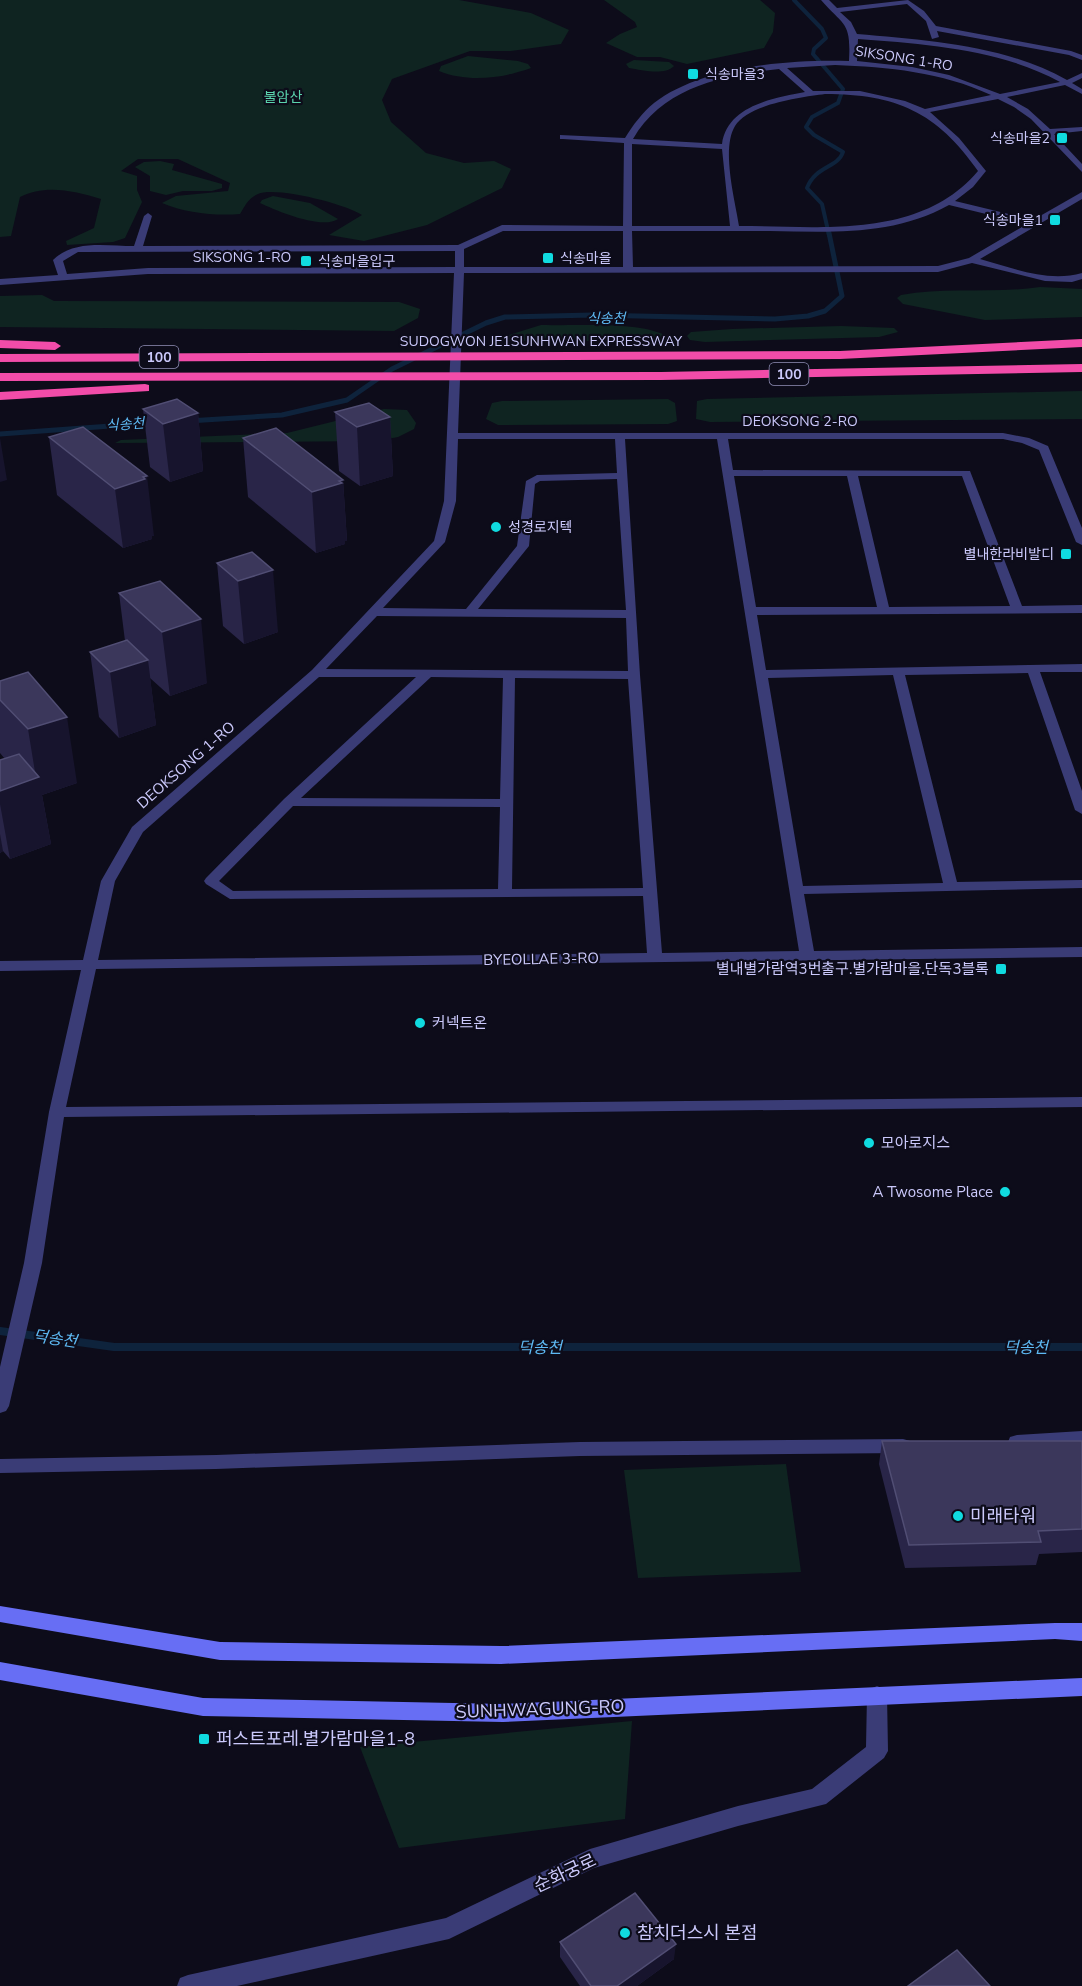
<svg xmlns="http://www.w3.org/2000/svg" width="1082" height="1986" font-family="'Nunito Sans','Noto Sans KR',sans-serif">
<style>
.green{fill:#0f2421}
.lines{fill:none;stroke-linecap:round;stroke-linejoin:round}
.stream-far2{stroke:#0e233c;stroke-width:4}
.stream-far1{stroke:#0e233c;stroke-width:5}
.stream{stroke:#0e233c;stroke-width:8}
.street{fill:#3a3c76;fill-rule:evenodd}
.secondary{fill:#676ef4;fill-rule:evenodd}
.highway{fill:#f24ca9;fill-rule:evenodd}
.wall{fill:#292548}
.shaded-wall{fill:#17142d}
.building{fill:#3b375b;stroke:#514e74;stroke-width:1.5}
.poi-dot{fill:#10dbe0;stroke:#0d0c1a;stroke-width:2}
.labels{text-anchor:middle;stroke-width:4.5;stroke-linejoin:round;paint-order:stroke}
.far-street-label{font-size:14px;fill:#cbc9fb;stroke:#0d0c1a}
.far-poi-label{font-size:14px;fill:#cbc9fb;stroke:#0d0c1a;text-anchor:start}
.far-park-label{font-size:14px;fill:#5bd4ad;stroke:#0d0c1a}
.far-water-label{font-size:14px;font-style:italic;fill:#5ebaf4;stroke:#0d0c1a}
.shield{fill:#0d0c1a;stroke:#9290b8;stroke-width:1.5}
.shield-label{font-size:14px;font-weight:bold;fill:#cbc9fb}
.street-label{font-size:15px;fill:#cbc9fb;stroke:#0d0c1a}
.poi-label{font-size:15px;fill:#cbc9fb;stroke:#0d0c1a;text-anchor:end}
.water-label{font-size:16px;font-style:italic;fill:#5ebaf4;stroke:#0d0c1a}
.near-poi-label{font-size:18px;fill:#cbc9fb;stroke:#0d0c1a;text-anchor:start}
.near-street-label{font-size:18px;fill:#cbc9fb;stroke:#0d0c1a}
</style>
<rect width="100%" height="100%" fill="#0d0c1a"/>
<!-- green -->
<g class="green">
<path d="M0,0h459l72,13 38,17 -8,14 -50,7h-41l-78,28 -10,21 9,22 35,31 38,10 30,-2 17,8 -9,19 -75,37 -63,16 -35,-6 33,-20c-16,-11 -87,-29 -104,-21 -10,4 -13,12 -18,20 -25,2 -55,-1 -78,-11l14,-7 52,-5 2,-8 -52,-24h-40l-17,12 16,5v14l5,12 -17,36 -12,4 -46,3 -1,-4 28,-13 7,-29c-26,-8 -56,-15 -81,-2l-9,39 -11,1z"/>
<polygon points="604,0 760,0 775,13 773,32 764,48 687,64 660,57 637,57 606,43 620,34 637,27 635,22"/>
<path d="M468,56l50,5 10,3 3,4c-28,10 -63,15 -92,3l2,-5z"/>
<path d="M634,60l35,2 5,4c-10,10 -32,4 -45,2l-3,-4z"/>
<polygon points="160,161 174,164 172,170 222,184 222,188 212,191 183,191 166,195 150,191 150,176 135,167 144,162"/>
<path d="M273,196l37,7 28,16c-16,11 -61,-8 -78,-16l2,-3z"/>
<path d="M1040,287l42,2v28l-97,3 -82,-16 -6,-6 4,-3c46,-8 92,-1 139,-8z"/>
<polygon points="42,295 54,301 399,302 420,309 418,318 394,331 0,327 0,296"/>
<path d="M541,325c32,1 96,-4 124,10l-4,6h-161l2,-4z"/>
<polygon points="841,326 894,328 898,332 879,337 705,342 690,340 687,336 691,332 732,329"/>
<polygon points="1082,391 1082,419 710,422 696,419 697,401 707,399"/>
<polygon points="668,399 675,403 677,421 668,424 498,425 486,419 492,403 502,401"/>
<polygon points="384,409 407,410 416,423 414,429 398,437 377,441 115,443 121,440 287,433"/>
<polygon points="786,1464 801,1572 638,1578 624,1470"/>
<polygon points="632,1721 625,1819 399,1848 360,1747"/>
</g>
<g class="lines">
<!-- stream-far2 -->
<path class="stream-far2" d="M794,0l28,29 4,9 -12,11 -1,5 30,35 -5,14 -26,14 -6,10 8,8 29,17c-5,16 -28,14 -36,36l15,16 7,31"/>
<!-- stream-far1 -->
<g class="stream-far1">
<polyline points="188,421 282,415 347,400 392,369 486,323 505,317 592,315 775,319 808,316 825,311 842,296 829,233"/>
<polyline points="0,434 152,423"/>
</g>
<!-- stream -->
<polyline class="stream" points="0,1331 114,1347 1082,1347"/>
<!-- street -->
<g class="street">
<path d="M821,0h8l8,8 71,-8 16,11 12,15 135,25 11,4v5l-13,-5 -132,-24 2,6 -7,2 -6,-18 -19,-17 -67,8 11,10 6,12c69,6 148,11 210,46l15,-7v5l-10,5 10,6v5l-17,-9 -58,12 21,12 22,20 32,-2v4l-28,3 28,30v8l-51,-53 -17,-12 -16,-8 -68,13 29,26 27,33 -13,16 -18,14 78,19 49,-28v7l-102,60c33,9 68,24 102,14v6l-10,3 -27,-1 -73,-18 -34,9 -474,1 -6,160h545l26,5 19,8 34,82v17l-6,-3 -37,-92 -17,-7 -19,-4h-275l5,31 237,1 52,135 60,-1v8l-325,2 9,55 316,-6v8h-42l42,119v23l-7,-4 -47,-137 -123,2 52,207 125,-2v8l-278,6 10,57 268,-4v10l-986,12 -30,138 1016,-10v10l-1018,10 -22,146 -33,143 -3,5 -6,2v-46l24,-104 25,-151 32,-142 -81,1v-10l83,-1 18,-79 31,-54 180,-157 122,-129 10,-40 10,-228 -306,1 -148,11v-6l58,-4 -5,-15c21,-21 54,-14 81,-14l10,-30 4,-3 4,3 -9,30 315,-1 44,-20 121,1 1,-83 -61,-4h-3v-4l65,3c8,-13 17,-25 29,-35 47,-37 138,-44 195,-42 2,-39 -4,-34 -28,-61zM858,39c66,5 142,10 202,43l-60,12 -51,-19 -37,-8 -55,-6zM835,65c53,2 107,7 156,30l-66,14 -20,-8 -45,-10h-47l-26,-23zM779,69l26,23c-32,6 -78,14 -83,52l-89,-5c30,-52 91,-64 146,-70zM825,94c71,0 112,18 153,77 -58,69 -159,55 -239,55 -4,-26 -18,-77 -4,-100 13,-22 67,-29 90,-32zM632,144l90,5 8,77h-98zM949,205l78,19 -58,34 -31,8 -305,1 -1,-36c46,0 92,0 138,0 61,1 124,5 179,-26zM503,231h120v36h-159v-18zM455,251v16l-307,1 -81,6 -4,-13 15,-9zM458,439h157l2,34 -80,2 -11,6 -9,65 -51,63 -83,-1 62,-66 11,-41zM625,439h92l82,512 -137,2 -22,-278zM734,476h113l30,131h-121zM858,476h104l48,130 -121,1zM617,479l9,131 -148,-1 51,-63 6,-62 5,-3zM377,616l249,2 2,53 -302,-2zM893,675l50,208 -140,3 -35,-208zM319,677h97l-132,122 -78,79 -2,3 2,3 24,15 413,-3 4,57 -549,7 17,-79 28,-49zM431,677l72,1 -3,121 -199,-1zM515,678l113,1 15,209 -131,1zM293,806l207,1 -2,82 -265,2 -14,-10z"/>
<polygon points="1082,1431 1082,1445 1017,1449 1010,1447 1008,1442 1010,1437 1017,1435"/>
<polygon points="903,1439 910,1441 912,1446 910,1451 903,1453 580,1456 216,1469 0,1473 0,1459 216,1455 580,1442"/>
<polygon points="877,1686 884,1689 887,1695 888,1751 884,1758 826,1804 738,1826 594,1868 449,1939 237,1986 177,1986 180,1978 188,1975 446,1918 590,1849 738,1806 812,1789 866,1747 867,1695 870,1689"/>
</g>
<!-- secondary -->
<g class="secondary">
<polygon points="0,1606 220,1642 501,1646 1055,1623 1082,1623 1082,1641 1055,1639 501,1664 220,1660 0,1622"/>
<polygon points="0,1662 203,1698 503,1704 1082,1678 1082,1696 503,1722 203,1716 0,1680"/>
</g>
<!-- highway -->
<g class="highway">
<polygon points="1082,339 1082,347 840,359 0,362 0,354 840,351"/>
<polygon points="0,340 55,342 61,346 55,350 0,348"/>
<polygon points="1082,364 1082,372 661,380 0,381 0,373 661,372"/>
<polygon points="145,384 149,385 149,391 0,400 0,392"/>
</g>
</g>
<!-- wall -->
<g class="wall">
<polygon points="143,409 198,413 203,471 170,482 150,467"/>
<polygon points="335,412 390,417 393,476 360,486 339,471"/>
<polygon points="83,427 154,536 152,536 152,539 123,548 57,495 49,437"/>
<polygon points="243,438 343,480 347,541 345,541 345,544 316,553 248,497"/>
<polygon points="252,552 278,632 244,644 223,626 217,563"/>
<polygon points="160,581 207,683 170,696 150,678 156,725 119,738 99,717 90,652 125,641 119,593"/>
<polygon points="0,681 77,783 42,795 51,844 10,859 3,851 0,853 0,760 5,759 0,753"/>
<polygon points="882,1441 1082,1441 1082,1552 1039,1554 1036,1565 905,1568 879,1464"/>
<polygon points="560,1942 674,1959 637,1986 580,1986 560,1957"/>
</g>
<!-- shaded-wall -->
<g class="shaded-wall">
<polygon points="198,413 203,471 170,482 163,424"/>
<polygon points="390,417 393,476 360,486 357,427"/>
<polygon points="0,438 7,480 0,482"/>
<polygon points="147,476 154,536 152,536 152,539 123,548 115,489"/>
<polygon points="343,480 347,541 345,541 345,544 316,553 312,492"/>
<polygon points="273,570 278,632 244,644 238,581"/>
<polygon points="201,619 207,683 170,696 162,632"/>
<polygon points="148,660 156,725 119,738 110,672"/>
<polygon points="67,717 77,783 42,795 51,844 10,859 0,804 0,791 36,778 28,729"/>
<polygon points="0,834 3,851 0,853"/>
<polygon points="676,1944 674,1959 637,1986 617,1986"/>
</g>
<!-- building -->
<g class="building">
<polygon points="177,399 198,413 163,424 143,409"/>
<polygon points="369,403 390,417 357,427 335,412"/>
<polygon points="83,427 147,476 143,477 145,479 115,489 49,437"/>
<polygon points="276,428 343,480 339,481 342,483 312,492 243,438"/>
<polygon points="252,552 273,570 238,581 217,563"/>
<polygon points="160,581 201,619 162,632 119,593"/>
<polygon points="127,640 148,660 110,672 90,652"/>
<polygon points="28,672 67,717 28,729 0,700 0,681"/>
<polygon points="19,754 39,777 0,791 0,760"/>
<polygon points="882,1441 1082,1441 1082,1529 1038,1531 1041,1542 909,1545"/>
<polygon points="635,1893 676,1944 617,1986 591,1986 560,1942"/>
<polygon points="957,1950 990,1986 908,1986"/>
</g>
<!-- markers -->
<g class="poi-dot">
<rect x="687" y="68" width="12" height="12" rx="3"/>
<rect x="1056" y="132" width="12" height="12" rx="3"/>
<rect x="1049" y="214" width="12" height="12" rx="3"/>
<rect x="542" y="252" width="12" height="12" rx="3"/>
<rect x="300" y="255" width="12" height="12" rx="3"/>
<circle cx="496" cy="527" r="6"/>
<rect x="1060" y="548" width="12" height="12" rx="3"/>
<rect x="995" y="963" width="12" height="12" rx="3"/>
<circle cx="420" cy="1023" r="6"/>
<circle cx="869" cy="1143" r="6"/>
<circle cx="1005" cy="1192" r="6"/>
<circle cx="958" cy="1516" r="6"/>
<rect x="198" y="1733" width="12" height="12" rx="3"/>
<circle cx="625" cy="1933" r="6"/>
</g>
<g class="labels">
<!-- far-street labels -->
<g class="far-street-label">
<text transform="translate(904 58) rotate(9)" y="5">SIKSONG 1-RO</text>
<text x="242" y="262">SIKSONG 1-RO</text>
<text x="541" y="346">SUDOGWON JE1SUNHWAN EXPRESSWAY</text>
<text x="800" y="426">DEOKSONG 2-RO</text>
</g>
<!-- far-poi labels -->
<g class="far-poi-label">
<text x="705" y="79">식송마을3</text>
<text x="1050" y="143" text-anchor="end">식송마을2</text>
<text x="1043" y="225" text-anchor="end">식송마을1</text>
<text x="560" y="263">식송마을</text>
<text x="318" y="266">식송마을입구</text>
<text x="508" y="532">성경로지텍</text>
<text x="1054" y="559" text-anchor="end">별내한라비발디</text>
</g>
<!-- far-park labels -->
<g class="far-park-label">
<text x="283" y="102">불암산</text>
</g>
<!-- far-water labels -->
<g class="far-water-label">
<text x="606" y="323">식송천</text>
<text transform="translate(125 424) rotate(-4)" y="5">식송천</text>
</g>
<!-- shield labels -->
<g class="shield">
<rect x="139.5" y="346" width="39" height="22" rx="4.5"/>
<rect x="769.5" y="363" width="39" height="22" rx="4.5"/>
</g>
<g class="shield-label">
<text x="159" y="362">100</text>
<text x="789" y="379">100</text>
</g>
<!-- street labels -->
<g class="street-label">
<text transform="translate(186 765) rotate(-41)" y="5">DEOKSONG 1-RO</text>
<text transform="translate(541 959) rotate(-1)" y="5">BYEOLLAE 3-RO</text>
</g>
<!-- poi labels -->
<g class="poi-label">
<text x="989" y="974">별내별가람역3번출구.별가람마을.단독3블록</text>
<text x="432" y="1028" text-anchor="start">커넥트온</text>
<text x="881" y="1148" text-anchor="start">모아로지스</text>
<text x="993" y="1197">A Twosome Place</text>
</g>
<!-- water labels -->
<g class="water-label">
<text transform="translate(55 1338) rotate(8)" y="6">덕송천</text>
<text x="540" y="1353">덕송천</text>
<text x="1026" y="1353">덕송천</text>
</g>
<!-- near-poi labels -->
<g class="near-poi-label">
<text x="970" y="1522">미래타워</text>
<text x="216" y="1745">퍼스트포레.별가람마을1-8</text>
<text x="637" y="1939">참치더스시 본점</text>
</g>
<!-- near-street labels -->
<g class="near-street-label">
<text transform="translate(540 1709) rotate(-2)" y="6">SUNHWAGUNG-RO</text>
<text transform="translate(565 1873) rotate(-25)" y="6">순화궁로</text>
</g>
</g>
</svg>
